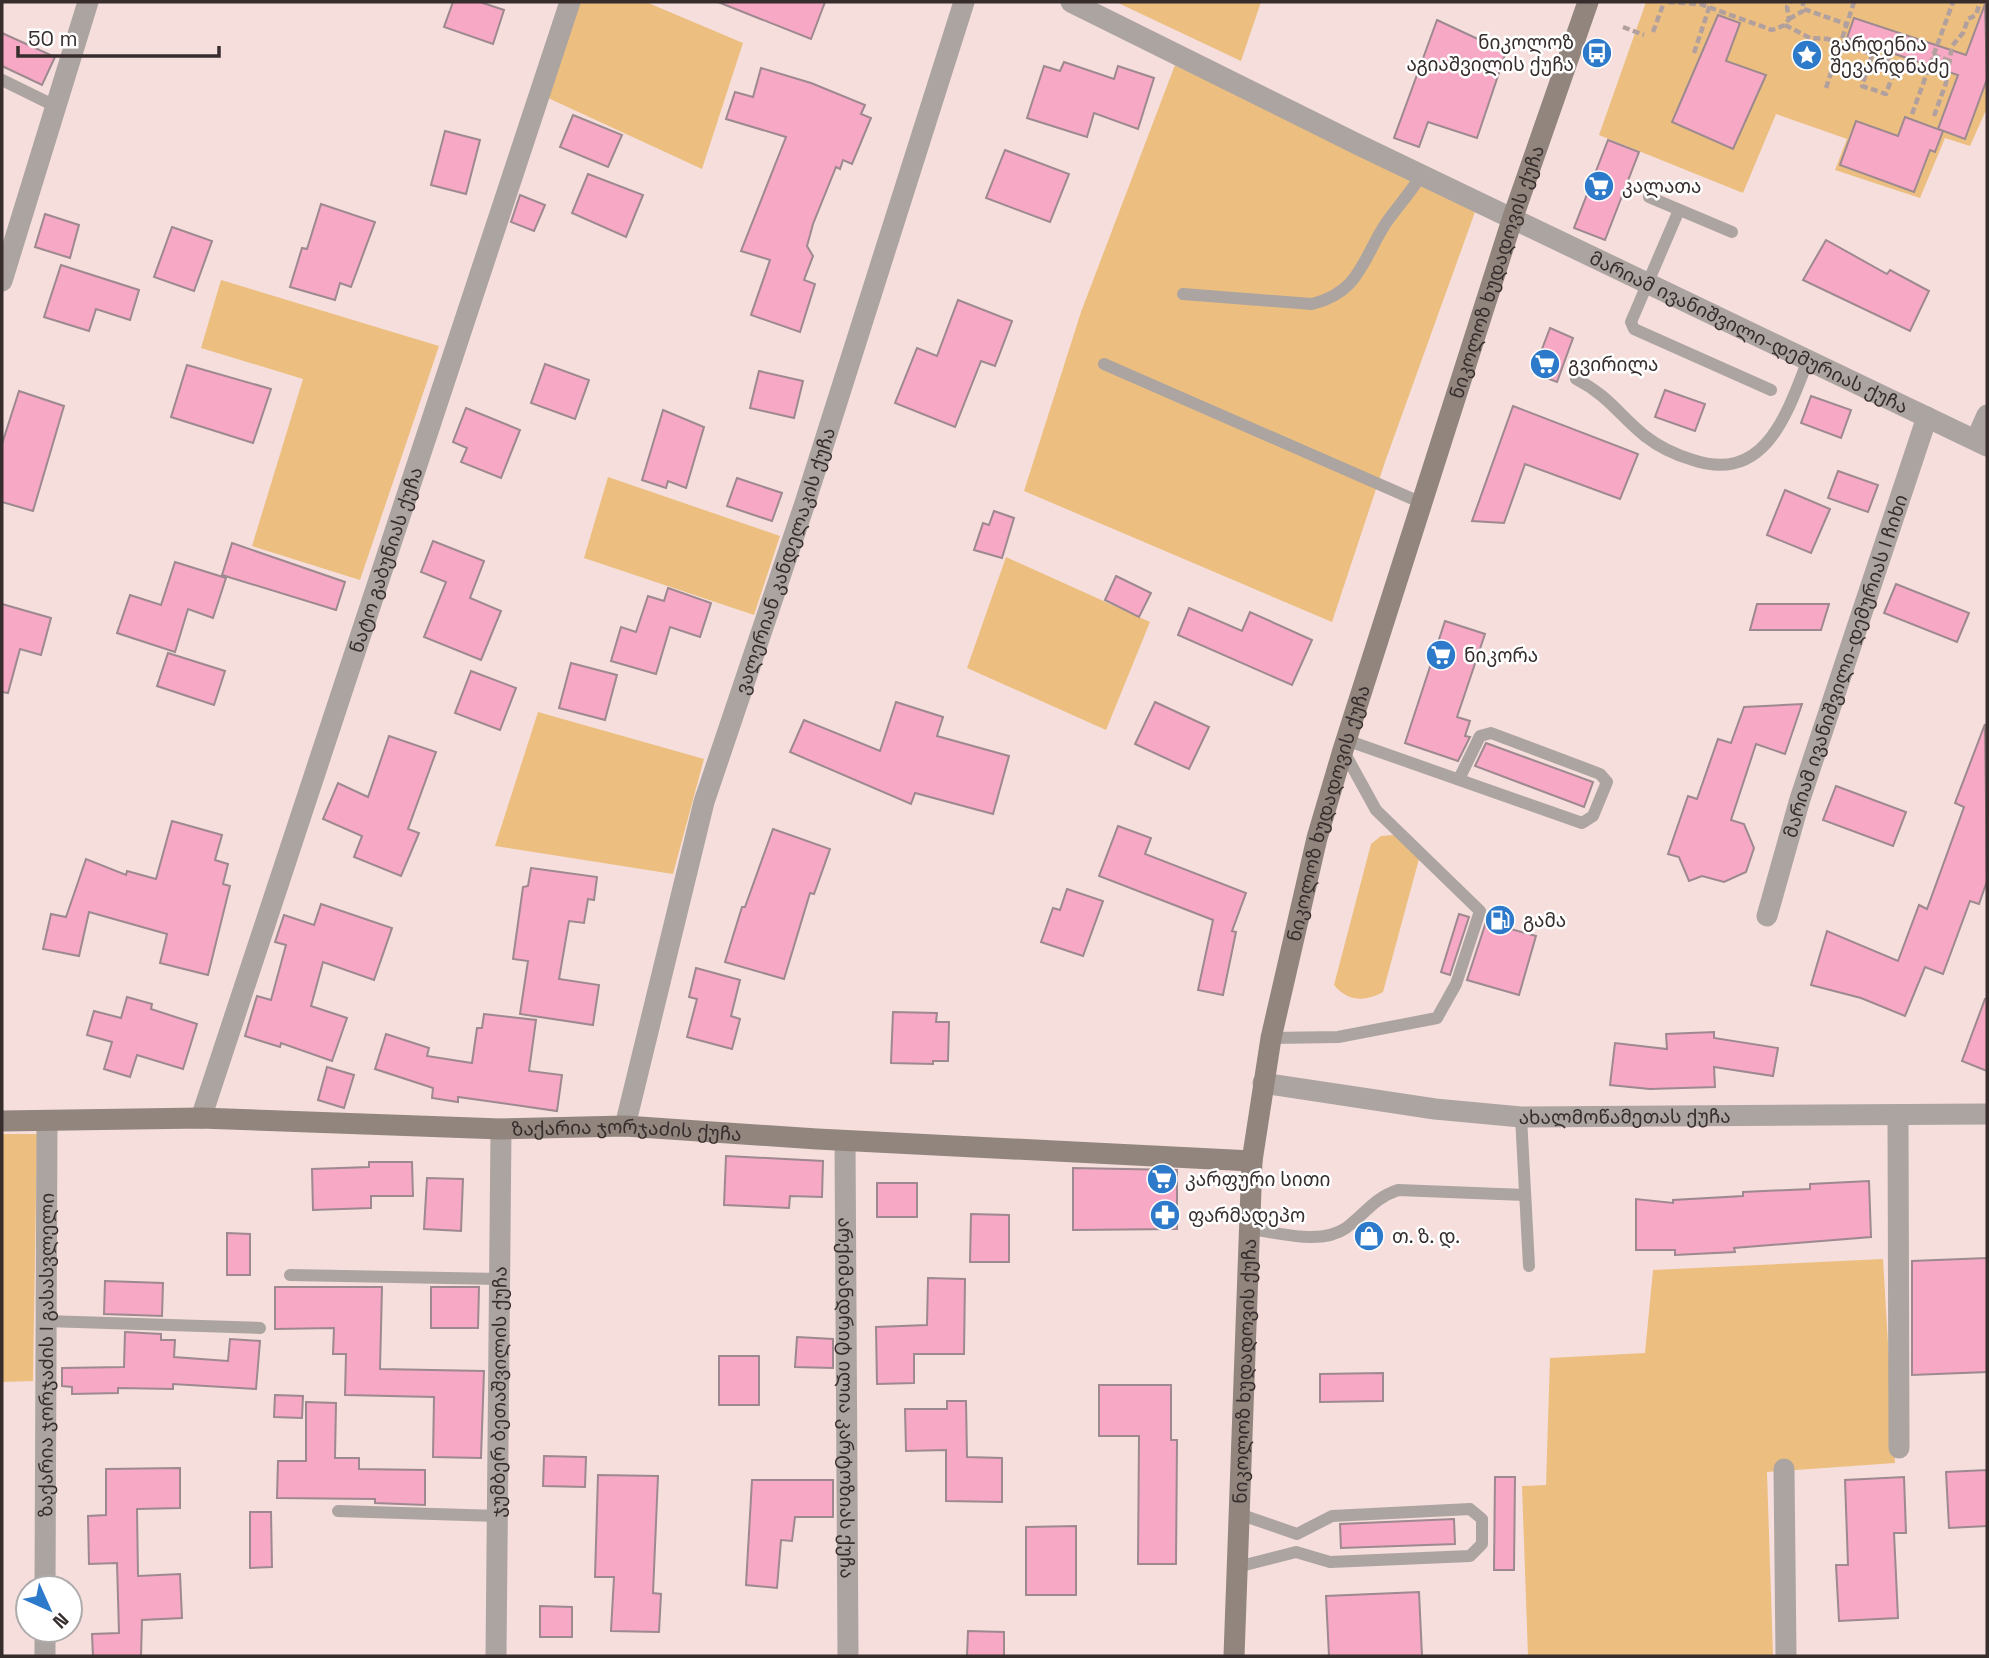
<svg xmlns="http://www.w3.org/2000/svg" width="1989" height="1658" font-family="'Space Grotesk','Noto Sans Georgian',sans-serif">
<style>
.green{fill:#ecbf81}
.building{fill:#f7a8c4;stroke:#9d898f;stroke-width:2}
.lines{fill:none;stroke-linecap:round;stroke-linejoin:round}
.path{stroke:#b2a09e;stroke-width:4.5;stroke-dasharray:7 3.5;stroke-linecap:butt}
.lane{stroke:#aca4a0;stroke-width:12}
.street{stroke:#aca4a0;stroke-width:21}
.secondary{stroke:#91857e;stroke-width:21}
.labels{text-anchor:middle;stroke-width:5;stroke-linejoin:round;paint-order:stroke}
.poi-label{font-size:19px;fill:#362d2c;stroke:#fff;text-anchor:start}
.street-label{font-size:19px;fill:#362d2c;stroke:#fff}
</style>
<rect width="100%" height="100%" fill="#f5dedc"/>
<!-- green -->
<g class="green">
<polygon points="580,2 646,2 743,43 702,169 548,98"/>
<polygon points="1116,2 1261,2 1241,61"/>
<polygon points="1646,2 1987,2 1987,108 1970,146 1945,138 1920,198 1835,170 1847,139 1776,114 1743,193 1599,135"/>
<polygon points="1175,65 1475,212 1385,462 1332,622 1024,491 1081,312"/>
<polygon points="221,280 439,346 360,580 252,546 303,379 201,348"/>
<polygon points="608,477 780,536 754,615 584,558"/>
<polygon points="1006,557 1150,622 1106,730 967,668"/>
<polygon points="538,712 704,759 673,874 495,846"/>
<path d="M1393,835l12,7 14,17 -36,133c-18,10 -35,10 -49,-7l37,-141 10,-8z"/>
<polygon points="2,1134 37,1134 33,1381 2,1382"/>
<polygon points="1883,1259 1895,1463 1767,1472 1773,1656 1528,1656 1522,1486 1546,1485 1550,1358 1645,1353 1653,1270"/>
</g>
<!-- building -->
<g class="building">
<polygon points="453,2 480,2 504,10 493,44 444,27"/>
<polygon points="718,2 825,2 811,39"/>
<polygon points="1985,4 1987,79 1965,139 1938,129 1958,75 1847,38 1854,18 1966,55"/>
<polygon points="1718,15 1740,23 1726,61 1766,75 1733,149 1672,122"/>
<polygon points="1437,20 1506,52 1477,138 1428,122 1419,147 1394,138"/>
<polygon points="2,33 55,57 42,85 2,66"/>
<polygon points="1064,62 1114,79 1118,66 1154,78 1138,129 1094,113 1087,137 1027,118 1044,66 1060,71"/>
<polygon points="761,68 811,83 865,105 861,114 871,118 852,164 843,160 840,169 836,167 813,224 807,246 813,256 804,280 815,284 800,332 751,315 770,260 741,251 786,137 726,119 735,92 753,97"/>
<polygon points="573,115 622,135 608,167 560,147"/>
<polygon points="1905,117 1943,131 1935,152 1930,150 1914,192 1840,165 1856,121 1898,136"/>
<polygon points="445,131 480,140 466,194 431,185"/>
<polygon points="1608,140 1639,152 1605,240 1574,228"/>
<polygon points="1005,150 1069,174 1050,222 986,198"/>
<polygon points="588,174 643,195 626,237 572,213"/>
<polygon points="520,195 545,205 534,231 511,222"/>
<polygon points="321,204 375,222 351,287 340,283 335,300 290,287 302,248 307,249"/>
<polygon points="45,214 79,225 70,258 35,247"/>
<polygon points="172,227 212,241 194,291 154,277"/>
<polygon points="1826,240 1887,274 1890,270 1929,291 1910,331 1803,280"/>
<polygon points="61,265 139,290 130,320 96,309 89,331 44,317"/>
<polygon points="958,300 1012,321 995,366 981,361 955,427 895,403 917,348 937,356"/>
<polygon points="1550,328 1573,338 1557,382 1533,373"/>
<polygon points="545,364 589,380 575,419 531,403"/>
<polygon points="187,365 271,389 253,443 171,417"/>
<polygon points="759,371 803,381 794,418 750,408"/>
<polygon points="1665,390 1705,404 1695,431 1655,417"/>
<polygon points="19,391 64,406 33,511 2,502 2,444"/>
<polygon points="1811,396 1851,410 1841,438 1801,423"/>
<polygon points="1513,406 1638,454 1620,499 1525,464 1504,523 1472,521"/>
<polygon points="466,408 520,430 501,478 461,462 467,448 453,442"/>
<polygon points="663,410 704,427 686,488 668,481 666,488 642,480"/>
<polygon points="1838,471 1878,485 1868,512 1828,498"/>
<polygon points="737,478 782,493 772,521 727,506"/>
<polygon points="1785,490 1830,509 1811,553 1767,535"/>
<polygon points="994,511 1014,518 1002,558 974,550 983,523 989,525"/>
<polygon points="433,541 484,561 470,598 501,611 481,660 424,637 446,582 421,572"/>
<polygon points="232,543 345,582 336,610 222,575"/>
<polygon points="175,562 226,578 213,618 188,609 175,652 117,633 130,595 161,605"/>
<polygon points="1116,576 1151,593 1139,617 1105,600"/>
<polygon points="1896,584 1969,613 1957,642 1884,613"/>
<polygon points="668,588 711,603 700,637 670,627 656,674 611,661 621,627 636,632 648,596 664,601"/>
<polygon points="2,604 51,618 41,655 20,649 8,693 2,692"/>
<polygon points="1757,604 1829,604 1821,630 1750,630"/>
<polygon points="1189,608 1242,631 1250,612 1312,640 1292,685 1178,635"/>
<polygon points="1445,621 1485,634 1457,717 1470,721 1465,736 1470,737 1458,761 1405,743"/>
<polygon points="168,653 225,671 214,705 157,686"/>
<polygon points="571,663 617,675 605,720 559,708"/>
<polygon points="471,671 516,688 500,730 455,713"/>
<polygon points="896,702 943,717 937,736 1009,756 993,814 915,793 911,804 790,752 804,720 880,751"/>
<polygon points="1155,702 1209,727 1189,769 1135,744"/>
<polygon points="1802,704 1785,754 1756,744 1731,820 1744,824 1754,848 1746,872 1724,882 1702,876 1689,881 1679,857 1668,854 1688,796 1697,799 1718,739 1731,743 1744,707"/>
<polygon points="1985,724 1987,881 1979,904 1970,901 1943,974 1925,967 1905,1016 1861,998 1811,985 1827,931 1898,961 1919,905 1927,909 1964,807 1955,803"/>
<polygon points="389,736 436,752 408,829 419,833 401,876 354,857 362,836 323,819 338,783 368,797"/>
<polygon points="1486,743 1593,782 1584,807 1475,766"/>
<polygon points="1836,786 1906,812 1893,846 1823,820"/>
<polygon points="172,821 222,835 215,860 228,864 223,884 230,886 208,975 160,963 167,934 89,912 79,956 43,949 51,914 66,917 86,859 126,875 127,871 156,879"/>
<polygon points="1118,826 1151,838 1145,854 1246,893 1232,931 1236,932 1223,995 1198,990 1213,920 1099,876"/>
<polygon points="773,829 830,849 814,894 810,893 784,979 725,962 742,907 745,907"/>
<polygon points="531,868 597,877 594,900 588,899 584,923 569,921 559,979 599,985 593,1025 520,1014 528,961 513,959 523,887 528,886"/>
<polygon points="1067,889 1103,901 1083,956 1041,942 1053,908 1060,910"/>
<polygon points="321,904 392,928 374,980 323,962 311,1006 347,1018 332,1061 281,1043 280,1047 245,1036 257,996 271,1000 286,945 275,942 284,915 314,925"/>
<polygon points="1459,914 1469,917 1450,975 1441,972"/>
<polygon points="1486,922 1536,936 1519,995 1467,980"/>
<polygon points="696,968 740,980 731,1016 740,1019 732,1049 687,1037 697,999 689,997"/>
<polygon points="127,997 152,1004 151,1009 197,1024 183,1069 137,1055 130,1077 104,1069 112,1042 87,1035 94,1011 121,1018"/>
<polygon points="1985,999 1987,999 1987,1071 1962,1061"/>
<polygon points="893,1012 937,1013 936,1022 949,1022 948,1061 933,1061 933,1064 891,1063"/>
<polygon points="484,1014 536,1020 529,1071 562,1075 557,1111 458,1097 458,1102 432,1098 433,1088 375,1069 386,1034 429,1048 427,1056 472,1063 477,1028 482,1028"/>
<polygon points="1714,1032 1714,1038 1778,1048 1773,1076 1714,1067 1715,1087 1650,1089 1610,1085 1615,1043 1667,1049 1666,1034"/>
<polygon points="327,1067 354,1075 344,1108 318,1100"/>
<polygon points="726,1156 823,1161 822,1197 790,1196 789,1208 724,1205"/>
<polygon points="369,1162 412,1162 413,1196 371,1196 371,1208 313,1210 312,1169 369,1167"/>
<polygon points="1073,1168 1177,1170 1177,1229 1073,1230"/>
<polygon points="427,1178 463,1179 461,1231 424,1229"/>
<polygon points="1869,1181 1871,1237 1734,1248 1735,1252 1675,1255 1675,1250 1636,1250 1636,1199 1673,1203 1673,1200 1743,1196 1743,1192 1810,1189 1810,1184"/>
<rect x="877" y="1183" width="40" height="34"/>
<polygon points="971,1214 1009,1215 1009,1262 970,1262"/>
<polygon points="227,1233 250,1234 250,1275 227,1275"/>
<polygon points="1987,1258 1987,1372 1912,1375 1912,1261"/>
<polygon points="928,1278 965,1279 964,1354 914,1354 914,1383 877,1384 876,1327 927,1325"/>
<polygon points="105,1281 163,1283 162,1316 104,1314"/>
<polygon points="275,1287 382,1287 380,1369 484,1371 481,1458 433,1457 434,1397 345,1395 346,1354 333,1354 334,1328 275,1329"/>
<polygon points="431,1287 479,1287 478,1328 431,1328"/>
<polygon points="125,1332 161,1334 161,1340 175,1340 174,1357 228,1361 230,1339 260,1341 256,1389 173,1384 173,1389 118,1388 118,1393 72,1394 72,1387 62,1386 62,1368 124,1367"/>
<polygon points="797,1337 833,1339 833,1368 795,1367"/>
<rect x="719" y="1356" width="40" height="49"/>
<polygon points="1383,1373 1383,1401 1320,1402 1320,1374"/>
<polygon points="1099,1385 1171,1385 1171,1440 1177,1440 1176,1564 1138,1564 1139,1436 1099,1436"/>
<polygon points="275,1395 303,1396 302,1418 274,1417"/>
<polygon points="947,1401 966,1401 967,1457 1002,1458 1002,1502 946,1501 946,1450 906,1451 905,1409 947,1409"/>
<polygon points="306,1402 336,1403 335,1458 359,1458 359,1469 425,1470 425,1505 375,1503 375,1499 277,1498 278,1461 306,1461"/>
<polygon points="544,1456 586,1457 585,1487 543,1486"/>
<polygon points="180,1468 180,1508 137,1509 138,1576 180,1574 182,1618 142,1620 141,1656 93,1656 92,1634 119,1633 117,1563 89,1564 88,1516 106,1515 106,1469"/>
<polygon points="1987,1470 1987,1526 1949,1528 1946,1472"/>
<polygon points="598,1475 658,1476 653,1593 661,1594 659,1632 611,1631 614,1577 595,1577"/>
<polygon points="1495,1477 1515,1477 1514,1570 1494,1570"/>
<polygon points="1904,1477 1906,1533 1894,1533 1898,1618 1839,1621 1836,1565 1848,1565 1845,1480"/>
<polygon points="752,1480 833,1480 833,1517 795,1517 792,1541 781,1540 777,1588 746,1585"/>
<polygon points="250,1512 271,1512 272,1567 250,1568"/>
<polygon points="1454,1519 1455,1544 1341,1548 1340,1524"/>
<polygon points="1076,1526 1076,1595 1026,1595 1026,1527"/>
<polygon points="1419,1592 1422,1656 1329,1656 1326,1596"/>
<polygon points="540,1606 572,1607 572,1637 540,1637"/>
<polygon points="968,1631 1004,1632 1004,1656 967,1656"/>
</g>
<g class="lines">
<!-- path -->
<g class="path">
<polyline points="1668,2 1700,4 1772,30 1785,25 1789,19 1787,7 1790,2"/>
<polyline points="1804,9 1846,24"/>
<polyline points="1789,19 1803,11 1803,2"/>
<polyline points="1785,25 1810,38 1828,39 1927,73"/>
<polyline points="1623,27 1644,35"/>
<polyline points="1653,32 1664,2"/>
<polyline points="1694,53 1711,2"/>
<polyline points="1872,55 1862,86 1886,94 1897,63"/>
<polyline points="1933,55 1950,61"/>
<polyline points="1826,88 1854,2"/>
<polyline points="1912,114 1953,2"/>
<polyline points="1934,116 1946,83 1952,46 1963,33 1968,19 1976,15 1980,2"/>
</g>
<!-- lane -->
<g class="lane">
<polyline points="2,80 57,107"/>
<polyline points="1649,197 1732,232"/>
<polyline points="1679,210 1631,322 1634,329 1771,390"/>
<path d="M1183,294l129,10c48,-12 50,-44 74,-81 12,-17 25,-31 36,-49"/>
<polyline points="1104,364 1422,503"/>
<path d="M1576,379c33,17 42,35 69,57 14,11 31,19 48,24 72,24 94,-46 115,-100"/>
<polyline points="1346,740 1582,823 1593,816 1607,782 1600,774 1491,733 1480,736 1459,779"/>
<polyline points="1271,1038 1338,1037 1437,1018 1456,984 1480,911 1376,810 1343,750"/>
<polyline points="1521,1117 1529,1266"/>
<path d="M1249,1229c29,3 71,17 97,-1 19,-14 28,-30 52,-38l127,5"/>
<polyline points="290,1275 500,1279"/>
<polyline points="46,1321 260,1328"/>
<polyline points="338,1511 498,1516"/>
<polyline points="1237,1567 1296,1552 1330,1562 1470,1556 1482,1544 1482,1519 1470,1509 1332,1516 1297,1534 1239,1514"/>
</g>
<!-- street -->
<g class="street">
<path id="s1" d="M1071,2l288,143 628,301"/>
<polyline points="2,281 88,2"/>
<polyline points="1976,440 1987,415"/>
<path id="s2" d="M1767,916l33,-117 127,-382"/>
<path id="s3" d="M1263,1083l172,26 86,8 466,-3"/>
<polyline points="1898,1116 1899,1448"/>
<path id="s4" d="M201,1118l369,-1116"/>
<path id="s5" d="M625,1126l79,-324 101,-299 159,-501"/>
<path id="s6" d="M845,1141l3,515"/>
<polyline points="1784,1469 1786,1656"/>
<path id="s7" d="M45,1588l2,-467"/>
<polyline points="45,1656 45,1630"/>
<path id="s8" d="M496,1656l5,-527"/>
</g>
<!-- secondary -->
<g class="secondary">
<path id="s9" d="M2,1121l199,-3 300,11 124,-3 192,13 435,22"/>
<path id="s10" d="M1234,1656l18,-495 19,-123 46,-200 26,-88 170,-533 75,-215"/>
</g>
</g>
<!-- icons -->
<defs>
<g id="bus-disc" transform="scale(1.575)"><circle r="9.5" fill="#2d7aca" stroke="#fff"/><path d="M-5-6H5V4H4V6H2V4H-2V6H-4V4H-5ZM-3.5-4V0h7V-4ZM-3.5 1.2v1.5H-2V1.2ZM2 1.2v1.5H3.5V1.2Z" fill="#fff"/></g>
<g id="sight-disc" transform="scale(1.575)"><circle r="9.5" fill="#2d7aca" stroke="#fff"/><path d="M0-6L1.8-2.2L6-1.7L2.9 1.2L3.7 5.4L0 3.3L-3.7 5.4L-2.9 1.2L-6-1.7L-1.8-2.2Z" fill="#fff"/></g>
<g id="supermarket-disc" transform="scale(1.575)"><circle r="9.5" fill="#2d7aca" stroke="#fff"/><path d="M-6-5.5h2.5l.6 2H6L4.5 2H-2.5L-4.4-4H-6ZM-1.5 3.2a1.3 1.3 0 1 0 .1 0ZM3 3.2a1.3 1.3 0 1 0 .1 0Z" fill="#fff"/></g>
<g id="fuel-disc" transform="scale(1.575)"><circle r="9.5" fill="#2d7aca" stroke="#fff"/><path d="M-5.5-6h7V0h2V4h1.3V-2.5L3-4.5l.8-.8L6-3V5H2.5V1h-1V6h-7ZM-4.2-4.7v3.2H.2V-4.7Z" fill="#fff"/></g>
<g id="pharmacy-disc" transform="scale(1.575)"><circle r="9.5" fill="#2d7aca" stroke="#fff"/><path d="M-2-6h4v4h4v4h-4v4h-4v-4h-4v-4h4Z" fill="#fff"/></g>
<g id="shop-disc" transform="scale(1.575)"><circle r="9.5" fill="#2d7aca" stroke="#fff"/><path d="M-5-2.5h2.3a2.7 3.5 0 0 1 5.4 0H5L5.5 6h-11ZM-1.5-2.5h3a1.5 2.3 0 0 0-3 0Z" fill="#fff"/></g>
</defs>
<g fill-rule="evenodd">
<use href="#bus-disc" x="1597" y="53"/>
<use href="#sight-disc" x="1807" y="55"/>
<use href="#supermarket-disc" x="1599" y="186"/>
<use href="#supermarket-disc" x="1545" y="364"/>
<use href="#supermarket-disc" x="1441" y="655"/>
<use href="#fuel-disc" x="1500" y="920"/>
<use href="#supermarket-disc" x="1162" y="1179"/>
<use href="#pharmacy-disc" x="1165" y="1215"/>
<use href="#shop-disc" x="1369" y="1236"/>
</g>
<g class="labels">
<!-- poi labels -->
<g class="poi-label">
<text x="1574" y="49" text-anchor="end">ნიკოლოზ<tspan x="1574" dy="22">აგიაშვილის ქუჩა</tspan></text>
<text x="1830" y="51">გარდენია<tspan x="1830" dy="22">შევარდნაძე</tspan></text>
<text x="1622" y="193">კალათა</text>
<text x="1568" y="371">გვირილა</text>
<text x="1464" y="662">ნიკორა</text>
<text x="1523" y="927">გამა</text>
<text x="1185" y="1186">კარფური სითი</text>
<text x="1188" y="1222">ფარმადეპო</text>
<text x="1392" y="1243">თ. ზ. დ.</text>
</g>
<!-- street labels -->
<g class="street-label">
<text dy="7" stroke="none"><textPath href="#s10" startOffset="1419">ნიკოლოზ ხუდადოვის ქუჩა</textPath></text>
<text dy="7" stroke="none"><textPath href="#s1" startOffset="754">მარიამ ივანიშვილი-დემურიას ქუჩა</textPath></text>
<text dy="7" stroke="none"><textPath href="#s4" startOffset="588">ნატო გაბუნიას ქუჩა</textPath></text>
<text dy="7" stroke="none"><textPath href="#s5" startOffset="588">ვალერიან კანდელაკის ქუჩა</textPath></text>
<text dy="7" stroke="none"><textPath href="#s2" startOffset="262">მარიამ ივანიშვილი-დემურიას I ჩიხი</textPath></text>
<text dy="7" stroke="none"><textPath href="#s10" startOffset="852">ნიკოლოზ ხუდადოვის ქუჩა</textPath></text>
<text dy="7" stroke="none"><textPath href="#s3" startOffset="364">ახალმოწამეთას ქუჩა</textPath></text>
<text dy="7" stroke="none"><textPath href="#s9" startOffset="625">ზაქარია ჯორჯაძის ქუჩა</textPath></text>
<text dy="7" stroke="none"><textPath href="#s7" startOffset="233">ზაქარია ჯორჯაძის I გასასვლელი</textPath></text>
<text dy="7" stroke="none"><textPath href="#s10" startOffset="285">ნიკოლოზ ხუდადოვის ქუჩა</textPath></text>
<text dy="7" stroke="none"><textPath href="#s8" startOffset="264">ჯუმბერ ბეთაშვილის ქუჩა</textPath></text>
<text dy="7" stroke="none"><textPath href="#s6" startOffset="257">არქიმანდრიტ ილია კარტოზიას ქუჩა</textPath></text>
</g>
</g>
<!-- border -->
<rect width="1989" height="1658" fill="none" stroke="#362d2c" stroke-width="7"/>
<!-- north arrow -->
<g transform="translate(49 1609) rotate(135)"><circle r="33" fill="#ffffff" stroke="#afabab" stroke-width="2"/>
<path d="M0-5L12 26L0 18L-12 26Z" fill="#2d7aca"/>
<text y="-10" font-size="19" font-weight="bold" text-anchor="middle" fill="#362d2c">N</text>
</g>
<!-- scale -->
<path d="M18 46v10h201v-10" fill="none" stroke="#362d2c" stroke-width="3.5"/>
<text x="28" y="46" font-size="21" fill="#362d2c" stroke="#ffffff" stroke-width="5" paint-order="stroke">50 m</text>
</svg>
